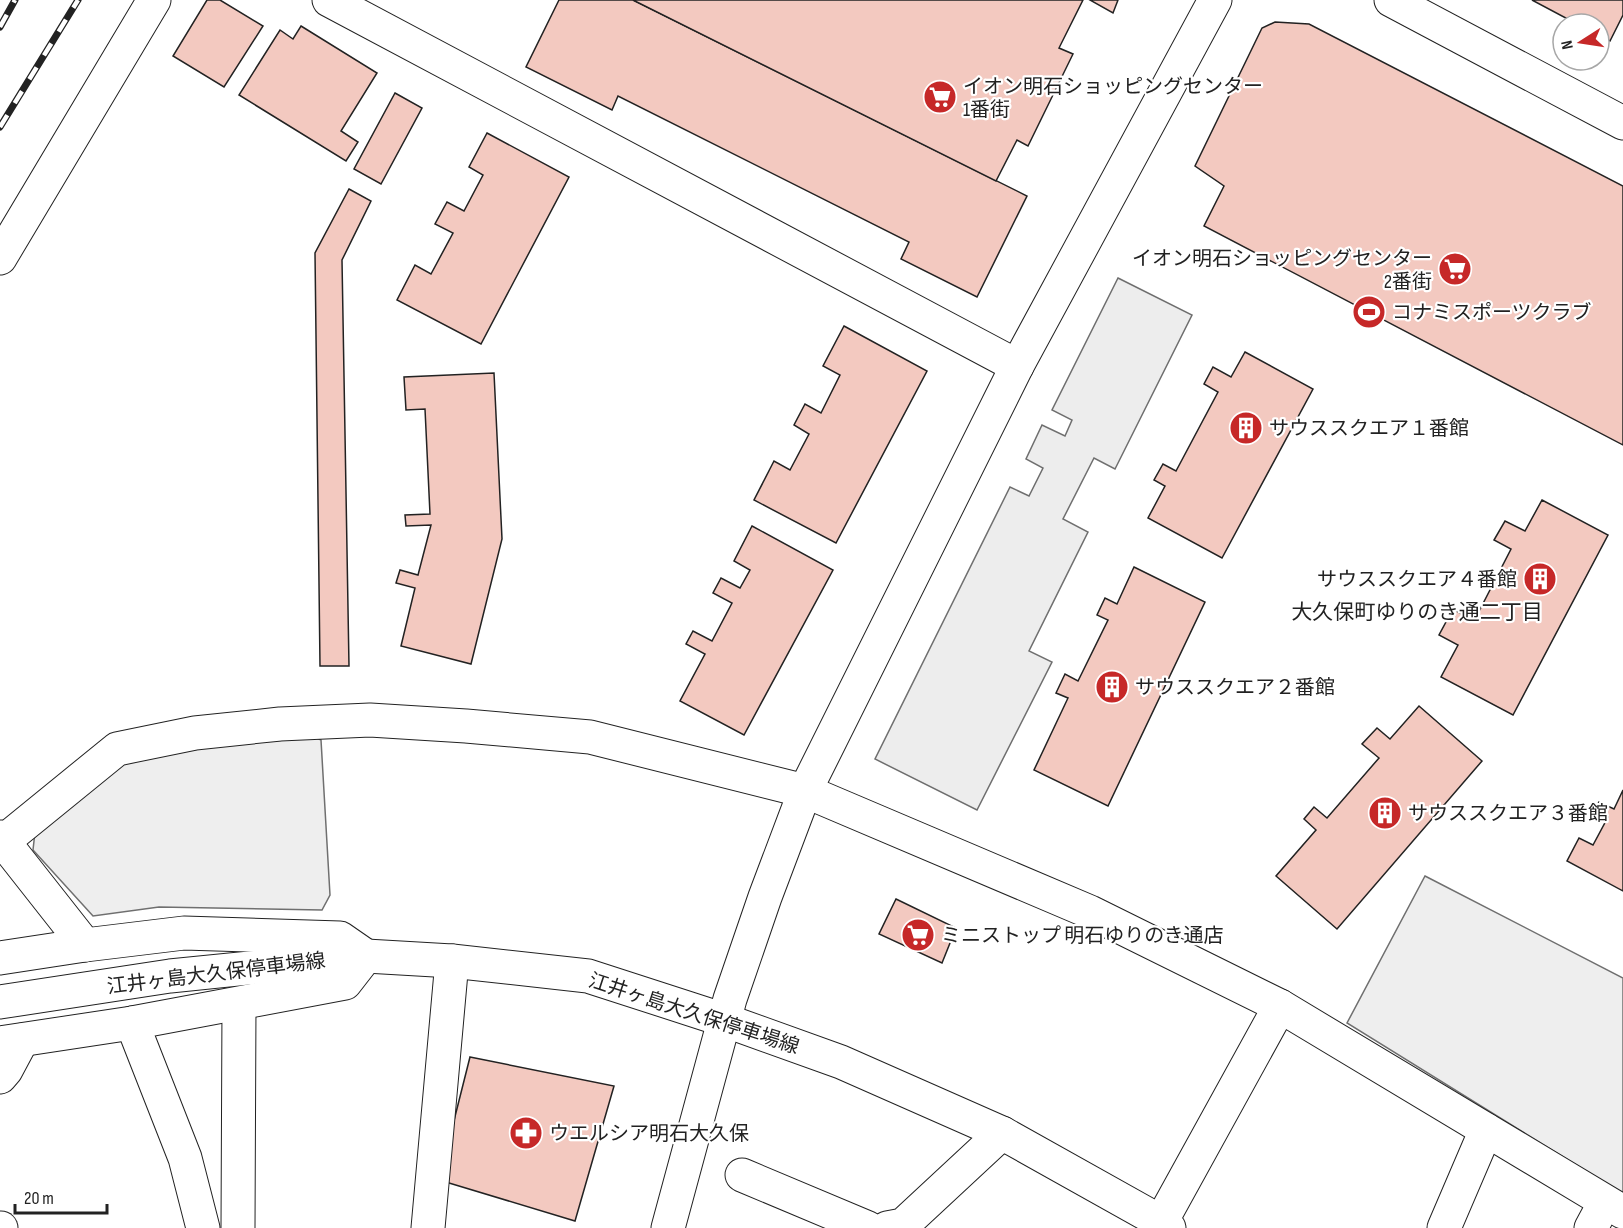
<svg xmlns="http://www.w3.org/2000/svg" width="1623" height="1228" font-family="'Sofia Sans Condensed','Noto Sans JP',sans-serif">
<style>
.green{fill:#eee;stroke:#6f6f6f;stroke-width:1.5}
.parking{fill:#ededed;stroke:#6f6f6f;stroke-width:1.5}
.building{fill:#f3c9c0;stroke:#222;stroke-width:1.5}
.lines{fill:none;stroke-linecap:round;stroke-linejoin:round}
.minor-casing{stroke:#222;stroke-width:35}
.major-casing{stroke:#222;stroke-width:35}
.minor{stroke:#fff;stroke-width:33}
.major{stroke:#fff;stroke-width:33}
.rail-casing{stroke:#222;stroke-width:7}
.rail{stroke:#fff;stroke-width:4.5;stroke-dasharray:14;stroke-linecap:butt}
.labels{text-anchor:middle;stroke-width:4.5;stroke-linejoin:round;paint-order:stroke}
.poi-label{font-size:20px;fill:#222;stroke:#fff;text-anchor:start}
.street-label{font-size:20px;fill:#222;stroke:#fff}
.neighbourhood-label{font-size:21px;fill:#222;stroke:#fff}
</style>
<rect width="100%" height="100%" fill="#fff"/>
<!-- green -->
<g class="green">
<polygon points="311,735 321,740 330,895 322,910 159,907 93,916 33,850 35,832 116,761 227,744"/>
<polygon points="1425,876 1623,978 1623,1194 1347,1023"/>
</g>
<!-- parking -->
<polygon class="parking" points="1118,278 1192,315 1115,469 1094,458 1063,519 1088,532 1029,651 1052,662 977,810 875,759 1010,487 1029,496 1043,468 1026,459 1042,425 1065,436 1072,420 1052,410"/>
<!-- building -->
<g class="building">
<polygon points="207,0 220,0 263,26 224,87 173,56"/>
<polygon points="559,0 633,0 1027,196 977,297 901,259 909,242 618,96 612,110 526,67"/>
<polygon points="633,0 1083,0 1059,48 1073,54 1028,146 1017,140 996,181"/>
<polygon points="1090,0 1118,0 1113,13"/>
<polygon points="1532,0 1623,0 1623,15 1610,41 1599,35 1599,24 1577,24"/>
<polygon points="1275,22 1309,24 1623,186 1623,445 1204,226 1224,186 1195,166 1262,28"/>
<polygon points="301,26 377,73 341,131 358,142 346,161 239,95 280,30 293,39"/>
<polygon points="395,93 422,108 381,184 354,169"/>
<polygon points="487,133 569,177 481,344 397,300 415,265 431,274 453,233 435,224 447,202 464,211 483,175 469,167"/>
<polygon points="349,189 371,201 342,260 349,666 320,666 315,253"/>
<polygon points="844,326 927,371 836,543 754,500 774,461 790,470 809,434 794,425 805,404 821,413 840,375 823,366"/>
<polygon points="1245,352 1313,389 1222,558 1148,518 1165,486 1154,480 1163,464 1176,471 1218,392 1204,384 1213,367 1231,377"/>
<polygon points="494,373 502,539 471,664 401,646 415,588 396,583 400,570 418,575 431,525 406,526 405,515 430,514 425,409 406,410 404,377"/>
<polygon points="1542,500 1608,535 1513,715 1441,677 1458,645 1439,635 1453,609 1474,621 1511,549 1494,540 1505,521 1525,531"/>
<polygon points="752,526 833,570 744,735 680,701 705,654 686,644 693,631 712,641 732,603 713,593 721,578 740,588 750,570 734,561"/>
<polygon points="1134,567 1205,602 1108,806 1034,770 1068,698 1056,693 1065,674 1078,681 1108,620 1097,615 1105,598 1117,604"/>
<polygon points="1419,706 1482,761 1337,929 1276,876 1316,830 1304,819 1314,807 1327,818 1379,758 1362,744 1377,728 1390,739"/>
<polygon points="1623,790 1623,891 1567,861 1579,838 1593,845 1608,817 1595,809 1599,802 1614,809"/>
<polygon points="896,899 956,928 942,963 879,934"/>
<polygon points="470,1057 614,1086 575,1221 439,1180"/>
</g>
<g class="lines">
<!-- minor casing -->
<g class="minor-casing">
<g id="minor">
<polyline points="329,0 1017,366"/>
<polyline points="1391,0 1623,123"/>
<polyline points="0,258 154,0"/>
<polyline points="0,837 85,945"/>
<polyline points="4,841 117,749 195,733 280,724 370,720 466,726 590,737 805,791 1090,912 1280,1006 1623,1212"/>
<polyline points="0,958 85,945 184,933 340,938 366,956 345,983 132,1023 0,1043"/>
<polyline points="132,1023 185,1158 203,1228"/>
<polyline points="0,1077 6,1070 22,1040"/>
<polyline points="742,1175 868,1228"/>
<polyline points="1161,1222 1280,1006"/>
<polyline points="0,1228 1,1228"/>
<polyline points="238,1228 239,1004"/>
<polyline points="428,1228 452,961"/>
<polyline points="668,1228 730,999 765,897 805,791 1017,366 1215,0"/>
<polyline points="887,1228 903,1225 1002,1133"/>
<polyline points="1444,1228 1486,1130"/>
<polyline points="1591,1228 1605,1202"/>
</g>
</g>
<!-- major casing -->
<g class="major-casing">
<polyline id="major" points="0,1002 170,976 366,956 452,961 588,976 724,1020 841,1062 1002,1133 1161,1222 1169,1228"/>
</g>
<!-- minor -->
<use href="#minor" class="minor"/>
<!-- major -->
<use href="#major" class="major"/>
<!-- rail casing -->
<g class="rail-casing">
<g id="rail">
<polyline points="0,27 15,0"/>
<polyline points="0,127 78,0"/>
</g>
</g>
<!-- rail -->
<use href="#rail" class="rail"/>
</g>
<!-- icons -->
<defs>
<g id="supermarket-disc" transform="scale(1.725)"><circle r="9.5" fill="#c62828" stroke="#fff"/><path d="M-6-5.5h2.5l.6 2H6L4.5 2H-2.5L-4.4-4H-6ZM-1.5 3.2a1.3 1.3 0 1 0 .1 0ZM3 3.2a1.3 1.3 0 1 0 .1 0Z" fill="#fff"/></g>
<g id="stadium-disc" transform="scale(1.725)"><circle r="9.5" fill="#c62828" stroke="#fff"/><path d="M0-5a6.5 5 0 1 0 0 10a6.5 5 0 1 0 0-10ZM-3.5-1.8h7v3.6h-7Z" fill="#fff"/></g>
<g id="building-disc" transform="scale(1.725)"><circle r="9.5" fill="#c62828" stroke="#fff"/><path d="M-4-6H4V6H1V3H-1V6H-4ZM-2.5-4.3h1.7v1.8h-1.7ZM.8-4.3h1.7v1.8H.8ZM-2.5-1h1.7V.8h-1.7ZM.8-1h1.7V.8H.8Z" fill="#fff"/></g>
<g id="pharmacy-disc" transform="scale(1.725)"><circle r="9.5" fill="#c62828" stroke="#fff"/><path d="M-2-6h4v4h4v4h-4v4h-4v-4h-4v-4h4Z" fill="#fff"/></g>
</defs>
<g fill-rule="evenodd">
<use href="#supermarket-disc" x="940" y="97"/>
<use href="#supermarket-disc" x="1455" y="269"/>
<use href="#stadium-disc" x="1369" y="312"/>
<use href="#building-disc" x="1246" y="428"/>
<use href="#building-disc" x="1540" y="579"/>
<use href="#building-disc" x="1112" y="687"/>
<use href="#building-disc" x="1385" y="813"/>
<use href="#supermarket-disc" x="918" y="935"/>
<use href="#pharmacy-disc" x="526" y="1133"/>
</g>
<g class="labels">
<!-- poi labels -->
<g class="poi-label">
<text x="963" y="93">イオン明石ショッピングセンター<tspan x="963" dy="23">1番街</tspan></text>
<text x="1432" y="265" text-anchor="end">イオン明石ショッピングセンター<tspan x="1432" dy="23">2番街</tspan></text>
<text x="1392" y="319">コナミスポーツクラブ</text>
<text x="1269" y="435">サウススクエア１番館</text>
<text x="1517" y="586" text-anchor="end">サウススクエア４番館</text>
<text x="1135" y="694">サウススクエア２番館</text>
<text x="1408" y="820">サウススクエア３番館</text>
<text x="941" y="942">ミニストップ 明石ゆりのき通店</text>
<text x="549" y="1140">ウエルシア明石大久保</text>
</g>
<!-- street labels -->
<g class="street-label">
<text transform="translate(216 973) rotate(-7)" y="7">江井ヶ島大久保停車場線</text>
<text transform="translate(694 1013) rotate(18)" y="7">江井ヶ島大久保停車場線</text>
</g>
<!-- neighbourhood labels -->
<g class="neighbourhood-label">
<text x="1417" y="619">大久保町ゆりのき通二丁目</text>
</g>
</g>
<!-- north arrow -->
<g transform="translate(1581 42) rotate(258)"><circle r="28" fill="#ffffff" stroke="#a7a7a7" stroke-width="1.5"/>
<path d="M0-4.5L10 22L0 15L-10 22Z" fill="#c62828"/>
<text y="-9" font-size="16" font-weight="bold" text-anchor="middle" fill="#222222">N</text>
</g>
<!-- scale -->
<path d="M15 1204v9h92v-9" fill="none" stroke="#222222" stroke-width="3"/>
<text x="24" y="1204" font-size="18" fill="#222222" stroke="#ffffff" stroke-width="4.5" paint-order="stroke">20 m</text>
</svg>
